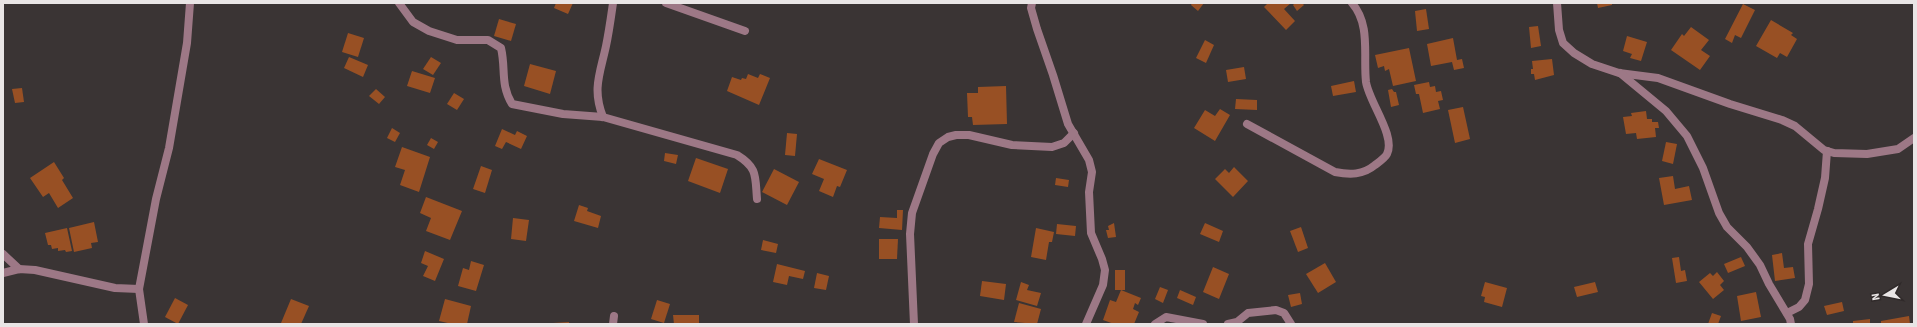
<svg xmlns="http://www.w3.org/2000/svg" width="1917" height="327" font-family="'Source Sans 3',sans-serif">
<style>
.building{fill:#985024}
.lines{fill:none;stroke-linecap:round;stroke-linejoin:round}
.street{stroke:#9d7886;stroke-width:8}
</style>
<rect width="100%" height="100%" fill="#3a3434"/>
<!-- building -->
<g class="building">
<polygon points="556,3 573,3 568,14 554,8"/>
<polygon points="1192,3 1204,3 1198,11 1191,5"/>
<polygon points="1268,3 1291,3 1284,9 1295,21 1286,30 1264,7"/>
<polygon points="1295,3 1302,3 1304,5 1297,11 1293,5"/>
<polygon points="1597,3 1612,3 1612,5 1598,8"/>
<polygon points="1743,4 1755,10 1741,38 1735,35 1732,43 1725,39"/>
<polygon points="1426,9 1429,29 1417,31 1415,11"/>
<polygon points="499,19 516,24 511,41 494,36"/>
<polygon points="1771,20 1793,33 1791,35 1797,39 1787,57 1780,53 1777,58 1756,46"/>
<polygon points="1538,26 1541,46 1531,48 1529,27"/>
<polygon points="1691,27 1709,40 1701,50 1710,56 1700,70 1671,50 1682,34 1684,36"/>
<polygon points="348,33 364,38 358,57 342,52"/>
<polygon points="1627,36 1647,42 1641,61 1630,58 1632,54 1623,51"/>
<polygon points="1453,38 1457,60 1462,59 1464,68 1454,70 1452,62 1431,66 1427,44"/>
<polygon points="1205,40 1214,45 1206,63 1196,58"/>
<polygon points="1409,48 1416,81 1393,86 1389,69 1385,71 1384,66 1378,68 1375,55"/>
<polygon points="349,57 368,65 363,77 344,68"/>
<polygon points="431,57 441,63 433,75 423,69"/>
<polygon points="1552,59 1554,75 1535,80 1534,74 1531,74 1531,69 1533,69 1532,61"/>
<polygon points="530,64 556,71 550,94 524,86"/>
<polygon points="1244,67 1246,79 1228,82 1226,70"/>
<polygon points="412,71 435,78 430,93 407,86"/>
<polygon points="748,74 758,78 760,74 770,78 759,105 727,91 732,77 741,80 742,78 746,79"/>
<polygon points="1354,81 1356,92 1333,96 1331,86"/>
<polygon points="1429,82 1430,87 1435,86 1436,92 1441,91 1443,100 1438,101 1440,109 1423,113 1419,94 1416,94 1414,85"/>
<polygon points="1006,86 1007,124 973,125 972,117 968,117 967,93 978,93 978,87"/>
<polygon points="22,88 24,102 15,103 12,89"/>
<polygon points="376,89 385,97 379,104 369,96"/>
<polygon points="1392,89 1394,92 1396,92 1399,105 1391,107 1388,90"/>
<polygon points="454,93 464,99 457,110 447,104"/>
<polygon points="1236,99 1257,100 1257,110 1235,109"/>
<polygon points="1463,107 1470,139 1455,143 1448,110"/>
<polygon points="1220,109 1230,115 1215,141 1194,128 1205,110 1215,116"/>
<polygon points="1646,111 1647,119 1652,119 1652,122 1658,122 1659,128 1655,128 1656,137 1637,139 1636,133 1626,134 1623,117 1632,116 1631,113"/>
<polygon points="392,128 400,133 395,142 387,138"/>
<polygon points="502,129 515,135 517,131 527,136 521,149 506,142 502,149 495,146"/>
<polygon points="787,133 797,134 795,156 785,155"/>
<polygon points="431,138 438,142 434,149 427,145"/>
<polygon points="1666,142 1677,144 1673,164 1662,161"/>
<polygon points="402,147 430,157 419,192 400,185 405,170 395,167"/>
<polygon points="665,153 678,155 676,164 664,161"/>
<polygon points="696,158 728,169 720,193 688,181"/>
<polygon points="819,159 847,170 840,187 837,186 833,197 819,191 824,179 812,174"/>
<polygon points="54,162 64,178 62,180 73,198 58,208 49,193 43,197 30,178"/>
<polygon points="481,166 492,170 485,193 473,189"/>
<polygon points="1234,167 1248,181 1233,197 1215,179 1225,169 1229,173"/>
<polygon points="774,169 799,182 787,205 762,192"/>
<polygon points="1673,176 1675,189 1689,186 1692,200 1664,205 1659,178"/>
<polygon points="1056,178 1069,180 1068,187 1055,185"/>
<polygon points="426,197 462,211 450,240 426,231 431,218 420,213"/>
<polygon points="579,205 588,208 587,211 601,216 598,228 574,221"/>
<polygon points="897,210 903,210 902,230 879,228 880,217 897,218"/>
<polygon points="513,218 529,220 526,241 511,239"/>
<polygon points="94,222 98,242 91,243 92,248 74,252 69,228"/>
<polygon points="1114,223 1116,237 1108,238 1106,230 1109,230 1108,226"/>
<polygon points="1205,223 1223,231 1219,242 1200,234"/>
<polygon points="1057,224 1076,226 1075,236 1056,234"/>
<polygon points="1301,227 1308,248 1298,252 1290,231"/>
<polygon points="67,228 72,251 66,252 65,250 58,251 58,248 52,249 51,245 48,245 45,233"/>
<polygon points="1036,228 1054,232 1052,242 1049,242 1046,260 1031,257"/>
<polygon points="879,239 898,239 897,259 879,259"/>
<polygon points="763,240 778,244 776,253 761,250"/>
<polygon points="425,251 444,259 435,281 423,276 428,266 421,263"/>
<polygon points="1782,253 1784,268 1793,267 1795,278 1775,281 1772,255"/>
<polygon points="1679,257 1681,271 1685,270 1687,281 1676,283 1672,258"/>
<polygon points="1741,257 1745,266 1728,273 1724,264"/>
<polygon points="471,261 484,265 476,291 458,286 463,268 469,270"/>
<polygon points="1325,263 1336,282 1318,293 1306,274"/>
<polygon points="777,264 805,271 803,279 789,276 787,285 773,282"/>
<polygon points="1213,267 1229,274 1219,299 1203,292"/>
<rect x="1115" y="270" width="10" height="20"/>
<polygon points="1717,272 1724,281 1720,285 1724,290 1713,299 1699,282 1710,273 1713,276"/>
<polygon points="817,273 829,276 826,290 814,288"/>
<polygon points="982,281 1006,284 1004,300 980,296"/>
<polygon points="1021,282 1029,285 1027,290 1041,293 1037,306 1016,300"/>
<polygon points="1485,282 1507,288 1502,307 1484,302 1485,297 1481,296"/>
<polygon points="1595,282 1598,292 1577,297 1574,287"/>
<polygon points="1160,287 1168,290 1163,303 1155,299"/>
<polygon points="1121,290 1141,298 1138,305 1135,303 1133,309 1139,312 1134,324 1114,324 1103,320 1110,300 1116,302"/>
<polygon points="1180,290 1196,297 1193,305 1177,298"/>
<polygon points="1756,292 1761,317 1741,321 1737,296"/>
<polygon points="1300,293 1302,304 1291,307 1288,295"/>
<polygon points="175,298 188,305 178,324 165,317"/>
<polygon points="291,299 309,306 301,324 281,323"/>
<polygon points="445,299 471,306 467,324 452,324 439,321"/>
<polygon points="657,300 670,304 664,323 651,319"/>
<polygon points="1842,302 1844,311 1827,315 1824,306"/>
<polygon points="1019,303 1041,309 1037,324 1014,322"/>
<polygon points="1712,313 1721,316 1718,324 1708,324"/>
<polygon points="673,315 699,315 699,324 674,324"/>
<polygon points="1909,316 1910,324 1881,324 1881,321"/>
<polygon points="1870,319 1870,324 1853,324 1853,321"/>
<polygon points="569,322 569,324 553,324 553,323"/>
</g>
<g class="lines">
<!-- street -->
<g class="street">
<path d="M399,3l14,19 16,9 28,9h31l13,8c5,21 -1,36 11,56l51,10 40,3 134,38c21,13 18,21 20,44"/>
<polyline points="666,3 745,31"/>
<polyline points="1032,3 1031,8 1037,29 1053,75 1068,124 1089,160 1092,172 1089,192 1091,233 1102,259 1105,270 1103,285 1086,324"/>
<polyline points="1557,3 1559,30 1563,43 1574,53 1592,64 1619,73 1658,78 1730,104 1782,120 1795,126 1824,150 1834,153 1867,154 1898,149 1914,138"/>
<polyline points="1620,73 1666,111 1687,136 1703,168 1719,213 1727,227 1747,247 1760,265 1769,284 1790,319 1791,324"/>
<path d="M603,117c-11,-28 -3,-43 3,-71 3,-14 5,-29 7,-43"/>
<path d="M1247,124l88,48c15,3 28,3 40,-7 4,-3 10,-7 12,-11 9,-18 -18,-52 -21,-72 -3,-27 5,-57 -14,-79"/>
<polyline points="3,254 19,269"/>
<polyline points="3,273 19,269 35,270 115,288 139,289"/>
<polyline points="1787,313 1799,307 1805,300 1809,284 1808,244 1818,209 1825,178 1827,151"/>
<polyline points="144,324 139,289 156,199 169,148 187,43 190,3"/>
<polyline points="613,324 614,316"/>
<polyline points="914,324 910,234 912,213 933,154 939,143 948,137 956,135 969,135 1012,145 1052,147 1064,143 1074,133"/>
<polyline points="1155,324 1166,317 1203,324"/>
<polyline points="1228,324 1237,322 1248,313 1276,310 1284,313 1291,324"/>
</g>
</g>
<!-- border -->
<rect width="1917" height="327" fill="none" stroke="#e9e5e5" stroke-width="8"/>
<!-- north arrow -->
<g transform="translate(1885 295) rotate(260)" stroke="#302a2a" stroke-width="3" paint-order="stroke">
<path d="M0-3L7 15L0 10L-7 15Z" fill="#e9e5e5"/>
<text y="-6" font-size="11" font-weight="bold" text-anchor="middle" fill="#e9e5e5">N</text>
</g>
</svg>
